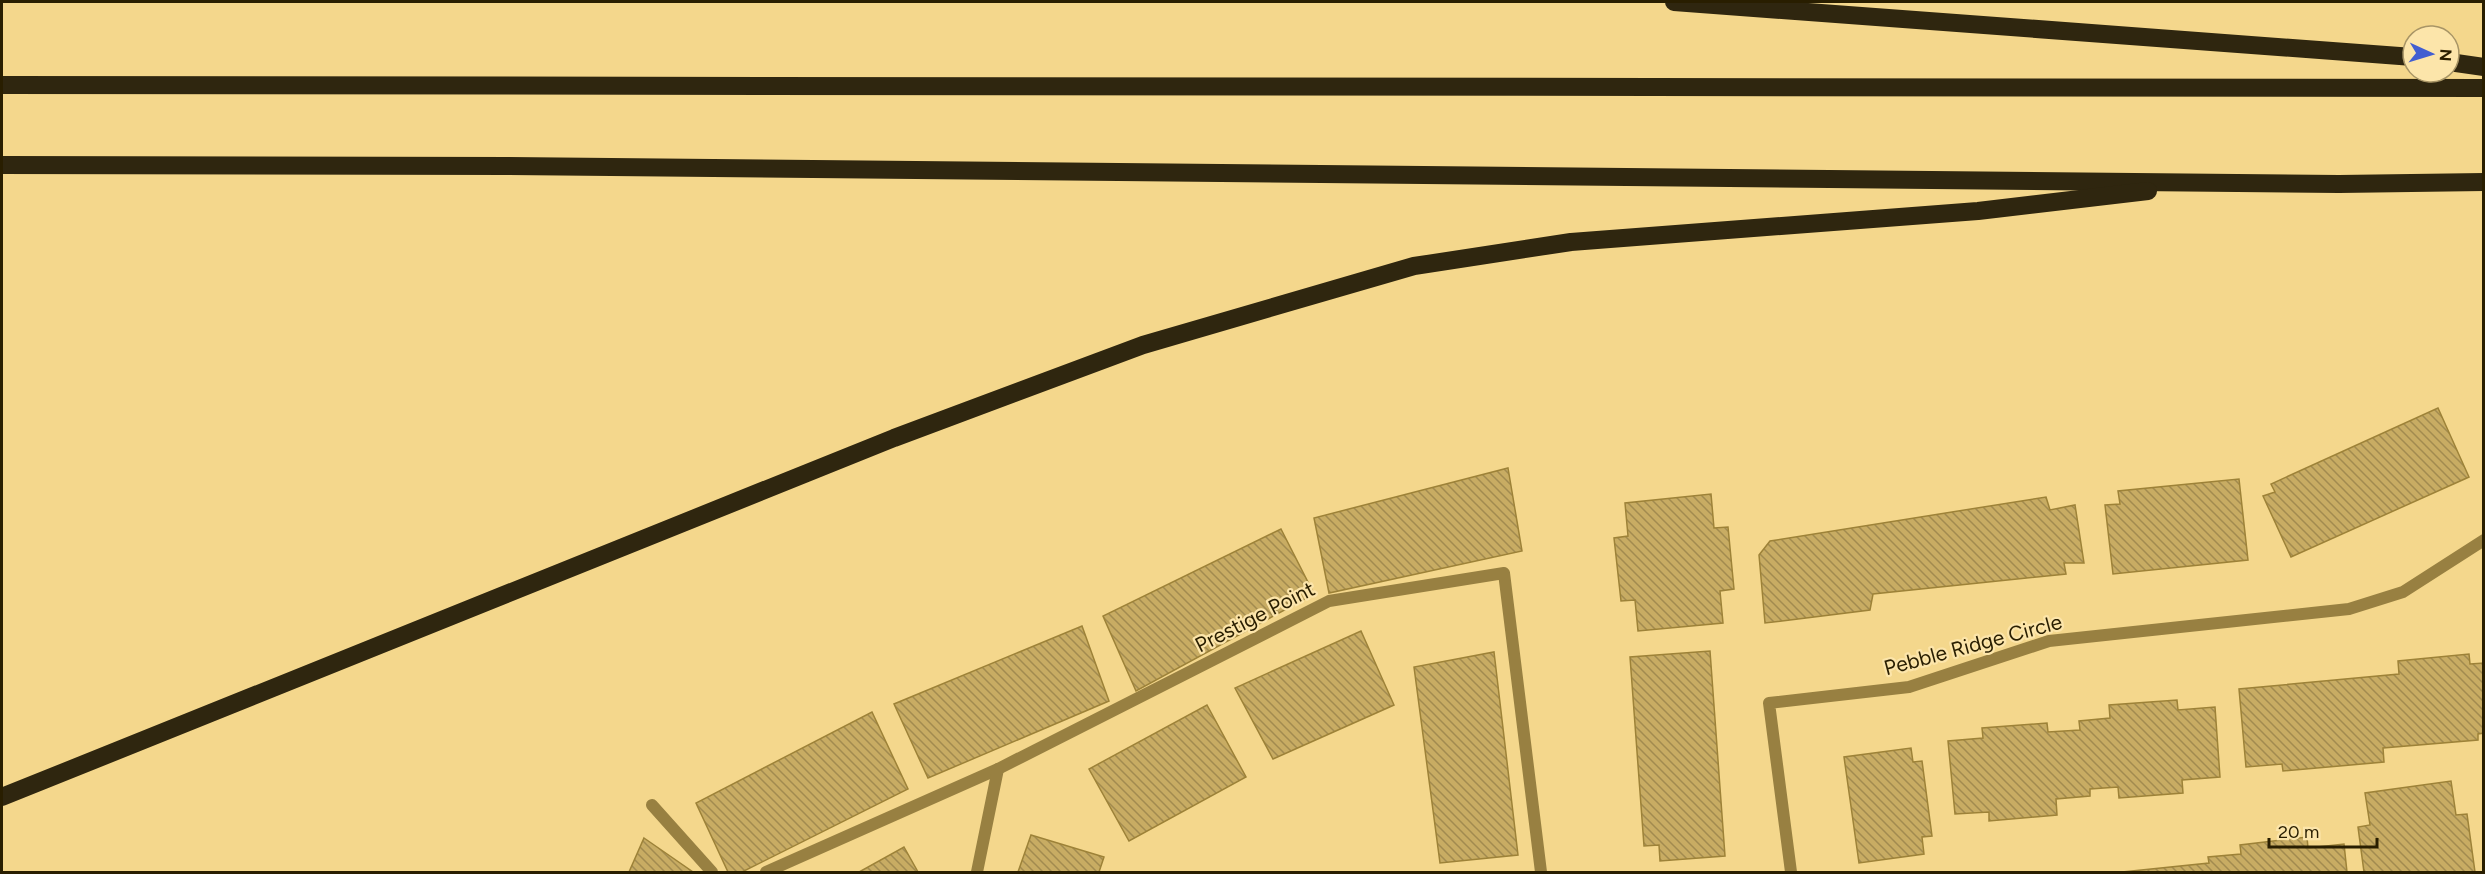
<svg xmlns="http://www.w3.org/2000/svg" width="2485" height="874" font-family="Figtree,sans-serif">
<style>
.building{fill:url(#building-back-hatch);stroke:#9d8238;stroke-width:1.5}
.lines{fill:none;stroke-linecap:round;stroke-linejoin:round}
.street{stroke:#988041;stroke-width:12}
.highway{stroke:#2f260f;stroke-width:18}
.labels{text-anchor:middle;stroke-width:4.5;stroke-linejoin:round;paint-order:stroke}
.street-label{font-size:21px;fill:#291e00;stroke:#fce5aa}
</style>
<defs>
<pattern id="building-back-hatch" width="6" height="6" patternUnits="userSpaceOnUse" patternTransform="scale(1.5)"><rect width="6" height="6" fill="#c8ac63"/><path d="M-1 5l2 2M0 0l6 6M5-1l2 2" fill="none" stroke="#a28b4f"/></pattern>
</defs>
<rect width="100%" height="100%" fill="#f4d78c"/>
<!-- building -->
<g class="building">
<polygon points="2438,408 2469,477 2291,557 2263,496 2275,492 2271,484"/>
<polygon points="1508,468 1522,551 1329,593 1314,518"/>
<polygon points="2239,479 2248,560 2113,574 2105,505 2120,504 2118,491"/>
<polygon points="1711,494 1714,528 1728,527 1734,589 1720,591 1723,623 1638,631 1635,600 1621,601 1614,538 1628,536 1625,503"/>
<polygon points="2046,497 2050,510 2075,505 2084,563 2064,563 2066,574 1873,594 1870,610 1765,623 1759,555 1770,541"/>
<polygon points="1281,529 1314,594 1136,691 1103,616"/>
<polygon points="1082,626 1109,701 928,778 894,704"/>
<polygon points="1361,631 1394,705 1273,759 1235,688"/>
<polygon points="1710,651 1725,856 1660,861 1659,845 1644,846 1630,657"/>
<polygon points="1494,652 1518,855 1440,863 1414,667"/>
<polygon points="2469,654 2470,664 2484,663 2484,733 2478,734 2478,740 2383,748 2384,762 2283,771 2282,764 2246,767 2239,689 2399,674 2398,661"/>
<polygon points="2177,700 2178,710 2215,707 2220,777 2182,780 2183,793 2119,798 2118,787 2090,789 2090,796 2056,799 2057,815 1989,821 1989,812 1955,814 1948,741 1983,738 1982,728 2047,723 2048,732 2080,730 2079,721 2110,718 2109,705"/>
<polygon points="1207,705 1246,777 1129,841 1089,769"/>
<polygon points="872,712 908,789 742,872 728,872 696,803"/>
<polygon points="1911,748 1913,762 1922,761 1932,836 1922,837 1924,854 1859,863 1844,757"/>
<polygon points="2451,781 2456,815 2467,814 2475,872 2364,872 2358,827 2370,825 2365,793"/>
<polygon points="1031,835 1104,857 1099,872 1018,872"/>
<polygon points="2307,837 2308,848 2344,844 2347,872 2122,872 2209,863 2208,857 2241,854 2240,845"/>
<polygon points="644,838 693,872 629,872"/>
<polygon points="904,847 918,872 859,872"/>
</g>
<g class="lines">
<!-- street -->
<g class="street">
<polyline points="652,805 712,872"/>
<polyline points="766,872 998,769 1329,601 1504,573 1541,872"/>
<polyline points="977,872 998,769"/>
<polyline points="1791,872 1769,703 1909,687 2049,641 2349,609 2403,592 2484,540"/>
</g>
<!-- highway -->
<g class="highway">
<polyline points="1674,2 2413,57"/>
<polyline points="2449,62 2484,67"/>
<polyline points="2,85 2484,88"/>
<polyline points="2,165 509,166 2339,184 2484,182"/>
<polyline points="2,797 894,438 1143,345 1414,266 1571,242 1978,211 2148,191"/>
</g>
</g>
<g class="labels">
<!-- street labels -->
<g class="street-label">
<text transform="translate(1255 617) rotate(-27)" y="7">Prestige Point</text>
<text transform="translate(1973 645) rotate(-15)" y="7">Pebble Ridge Circle</text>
</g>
</g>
<!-- border -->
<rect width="2485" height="874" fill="none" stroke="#291e00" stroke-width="6"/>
<!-- north arrow -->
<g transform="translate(2431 54) rotate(94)"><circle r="28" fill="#fce5aa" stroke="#a89566" stroke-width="1.5"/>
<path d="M0-4.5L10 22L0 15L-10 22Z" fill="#425ed1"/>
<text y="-9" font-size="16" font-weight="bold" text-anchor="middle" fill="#291e00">N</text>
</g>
<!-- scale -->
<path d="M2269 838v9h108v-9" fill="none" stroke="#291e00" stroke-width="3"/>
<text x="2278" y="838" font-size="18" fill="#291e00" stroke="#fce5aa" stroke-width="4.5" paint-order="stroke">20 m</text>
</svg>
